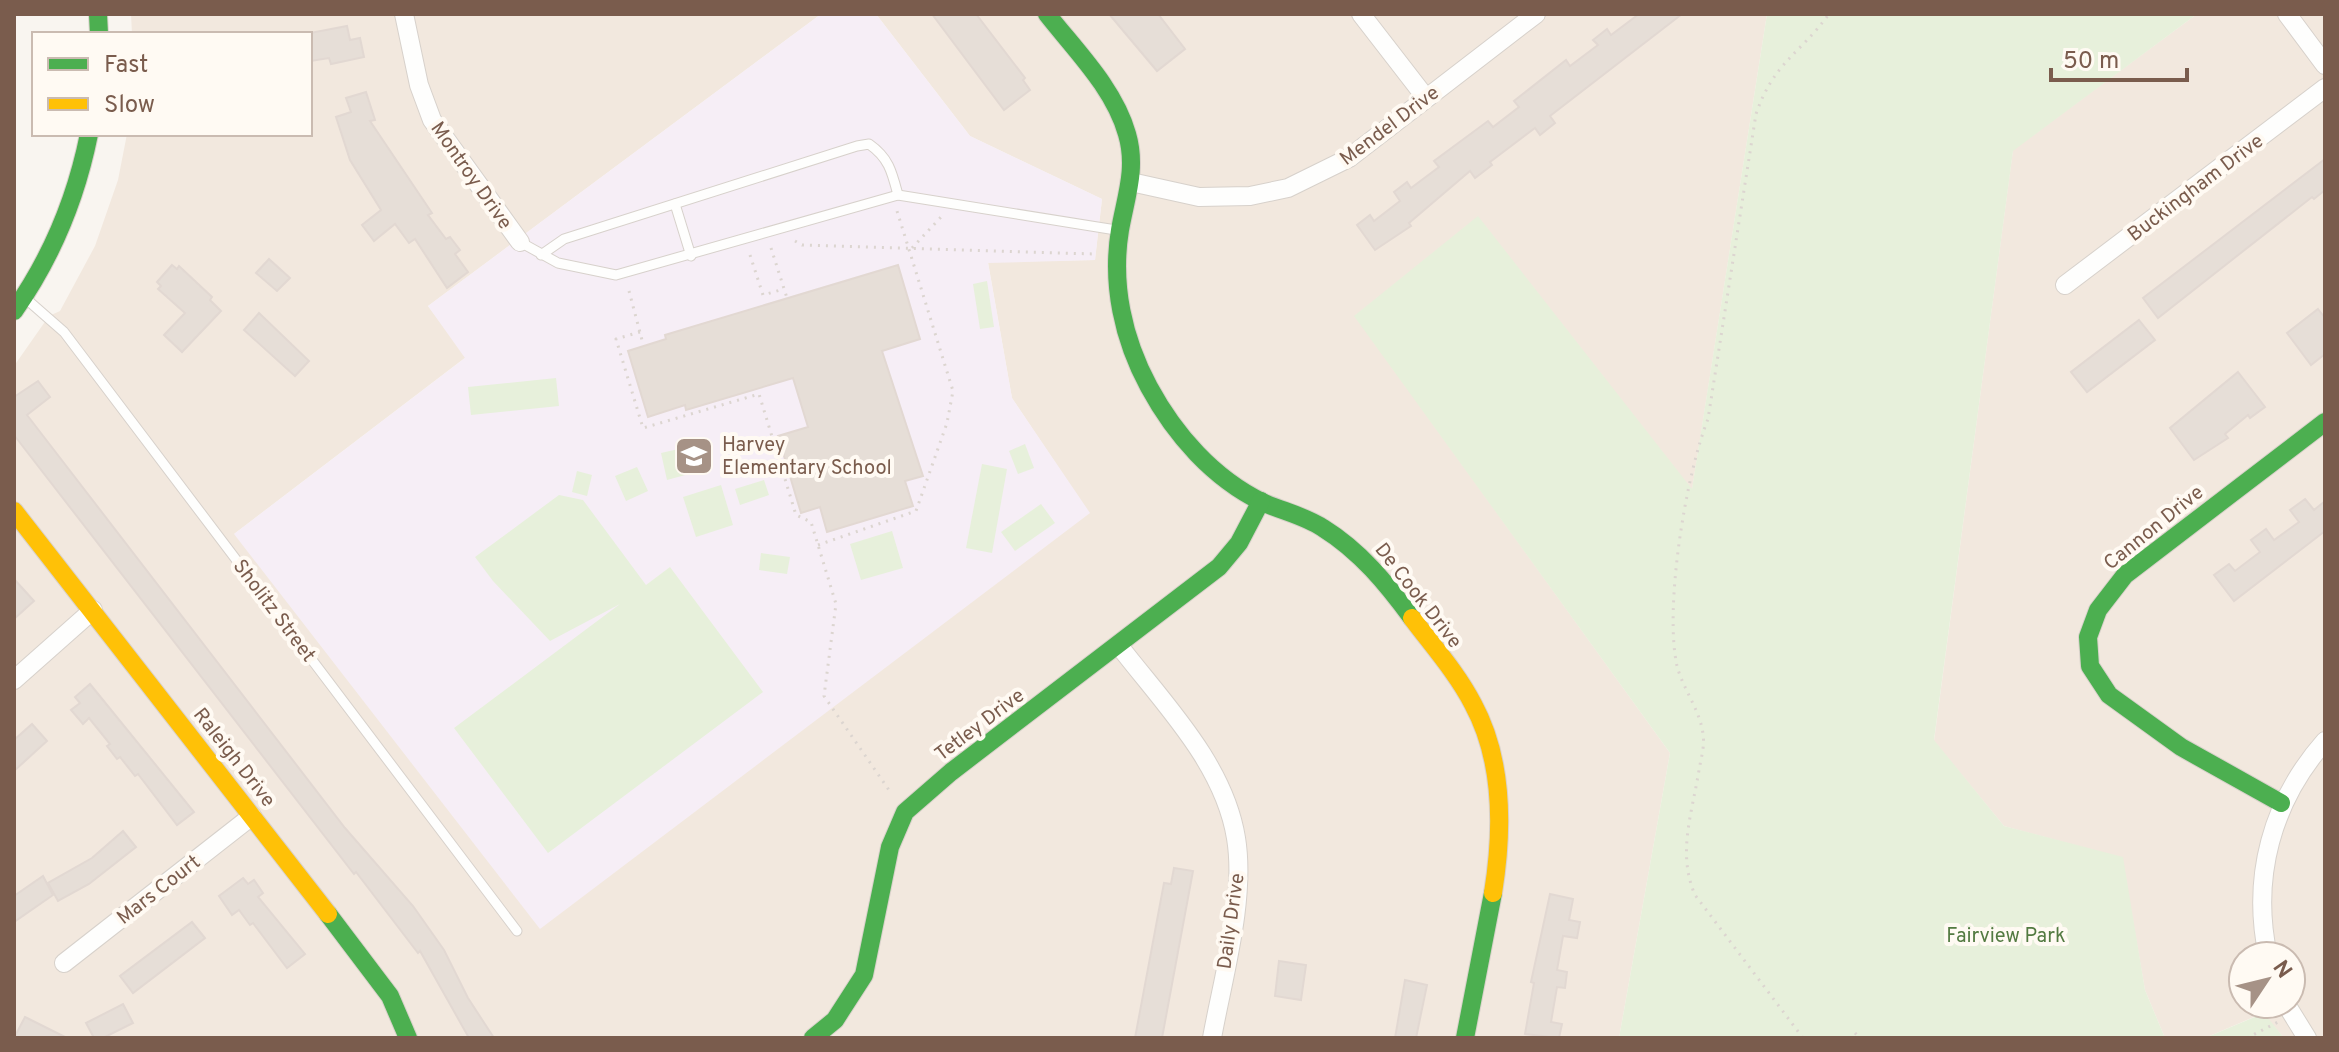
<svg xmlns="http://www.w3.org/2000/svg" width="2339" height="1052" font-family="Overpass,sans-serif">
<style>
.residential{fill:#f2e8de;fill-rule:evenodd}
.education{fill:#f6eef6}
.green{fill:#e7f0db}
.building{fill:#e6ded7;stroke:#e2d8d2;stroke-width:2}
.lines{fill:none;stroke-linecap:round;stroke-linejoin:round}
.lane-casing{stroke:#d7d1cb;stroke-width:11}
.street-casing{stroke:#d7d1cb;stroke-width:20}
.fast-casing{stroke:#d9d2cb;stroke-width:20}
.slow-casing{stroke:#d9d2cb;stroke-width:20}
.path{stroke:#dcd5d0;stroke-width:3;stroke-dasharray:2 6;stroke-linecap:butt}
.lane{stroke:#fefefd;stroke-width:9}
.street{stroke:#fefefd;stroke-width:18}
.fast{stroke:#4caf50;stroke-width:18}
.slow{stroke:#ffc107;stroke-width:18}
.labels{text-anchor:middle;stroke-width:8;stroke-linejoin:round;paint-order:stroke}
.street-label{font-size:20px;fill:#7a5c4d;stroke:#fffaf3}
.poi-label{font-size:20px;fill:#7a5c4d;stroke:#fffaf3;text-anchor:start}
.park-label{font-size:20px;fill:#537a41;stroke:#fffaf3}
</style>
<rect width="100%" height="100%" fill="#f9f5f0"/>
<!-- residential -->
<g class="residential">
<polygon points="131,14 821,14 428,306 466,357 234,534 1089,513 1012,398 988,262 1095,260 1102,199 970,136 876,14 1767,14 1692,490 1478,217 1355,316 1670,753 1619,1038 14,1038 14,366 49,316 60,311 95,246 118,180 127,134 310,134 310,34 132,34"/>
<path d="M2197,14h128v1024h-41l-21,-25 -58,25h-40l-20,-48 -23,-132 -118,-32 -70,-85 79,-591zM2243,956h48v48h-48z"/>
</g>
<!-- education -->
<polygon class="education" points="821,14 876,14 970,136 1102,199 1095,260 988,263 1012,398 1090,513 540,929 234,534 465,358 428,306"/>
<!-- green -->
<g class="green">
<polygon points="1767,14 2197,14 2013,151 1934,740 2004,826 2123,857 2145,990 2165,1038 1619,1038 1670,753 1354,316 1478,216 1692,489"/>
<polygon points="987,281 994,327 980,329 973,284"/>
<polygon points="556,378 559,406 471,415 468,387"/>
<polygon points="1025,444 1034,468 1018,474 1009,451"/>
<polygon points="683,448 689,474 667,480 661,453"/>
<polygon points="982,464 1007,469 992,553 966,548"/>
<polygon points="637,467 648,491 626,501 615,476"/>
<polygon points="577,471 592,475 587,496 572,492"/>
<polygon points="764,480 769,495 740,505 735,489"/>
<polygon points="721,485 733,525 696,537 683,497"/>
<polygon points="559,495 583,500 646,585 670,567 763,692 548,853 454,728 620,604 550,641 493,581 475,557"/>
<polygon points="1041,504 1055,523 1015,551 1001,532"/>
<polygon points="892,531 903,568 861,580 850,544"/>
<polygon points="761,553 790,557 787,574 759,570"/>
<polygon points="2264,1013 2284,1038 2205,1038"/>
</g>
<!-- building -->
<g class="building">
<polygon points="932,14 976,14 1025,78 1023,80 1030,90 1004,110"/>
<polygon points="1109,14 1158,14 1185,49 1157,71"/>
<polygon points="1639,14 1682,14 1550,116 1555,123 1540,135 1535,128 1490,162 1492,165 1475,178 1470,171 1409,223 1411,226 1375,250 1357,225 1370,215 1374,221 1400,201 1394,192 1407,182 1411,188 1439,167 1434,161 1488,121 1493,127 1519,107 1514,101 1566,60 1570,66 1598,45 1593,40 1607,29 1611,35"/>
<polygon points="347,26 350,40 360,38 364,57 331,64 329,58 310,61 310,33"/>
<polygon points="366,92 375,120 370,121 432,213 428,215 446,239 450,237 460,250 455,254 468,272 447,288 415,239 409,243 395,224 374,241 362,225 381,210 350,160 336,117 351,112 346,98"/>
<polygon points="2325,159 2325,190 2314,199 2312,197 2158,318 2143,298"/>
<polygon points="269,259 290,278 277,291 256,273"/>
<polygon points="172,265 177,269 179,266 212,297 210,300 221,311 182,352 164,335 185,313 158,289 161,286 157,282"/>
<polygon points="898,265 920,339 882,351 923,476 905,481 913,506 827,532 820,507 801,513 778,436 808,427 793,378 686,410 685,405 648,417 628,351 666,339 665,335"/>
<polygon points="2318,309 2325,318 2325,354 2311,365 2287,333"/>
<polygon points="259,313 309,361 295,376 244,330"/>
<polygon points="2139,320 2155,340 2087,392 2071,372"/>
<polygon points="2238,372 2265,407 2250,418 2248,415 2225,434 2228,438 2194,460 2170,428"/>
<polygon points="38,381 50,397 27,415 345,828 413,906 444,950 468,998 494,1038 469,1038 420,951 418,953 356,872 354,874 14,435 14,397"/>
<polygon points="2305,499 2314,510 2325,501 2325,531 2234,601 2214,575 2229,564 2235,571 2260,552 2251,540 2266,529 2274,540 2299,522 2290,510"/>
<polygon points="14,579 34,601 14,619"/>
<polygon points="90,684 194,812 177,825 138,774 135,776 120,757 117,759 107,746 110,744 89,718 83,724 71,710 80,703 75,697"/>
<polygon points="32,724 47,741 14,771 14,740"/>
<polygon points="123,831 136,847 89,884 58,901 48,883 92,858"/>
<polygon points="1174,868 1193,871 1162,1038 1135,1038 1164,883 1171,884"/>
<polygon points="43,876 53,895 14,922 14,896"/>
<polygon points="243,878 248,884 254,880 263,893 258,897 305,954 287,968 253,923 250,925 239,910 232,915 219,896"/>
<polygon points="1550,894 1573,899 1569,920 1580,922 1577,938 1563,936 1557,970 1567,972 1565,988 1557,987 1551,1022 1562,1024 1559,1038 1525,1034 1534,983 1531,982"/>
<polygon points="192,922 205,938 133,993 120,976"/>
<polygon points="1279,961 1306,965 1301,1000 1275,996"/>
<polygon points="1405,980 1427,985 1416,1038 1395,1038"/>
<polygon points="123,1004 133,1023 103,1038 94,1038 86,1023"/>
<polygon points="25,1017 67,1038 14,1038"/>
</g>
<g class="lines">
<!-- lane casing -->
<g class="lane-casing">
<g id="lane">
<polyline points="675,204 691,256"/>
<polyline points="520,242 558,263 616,275 898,195 1116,230"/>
<path d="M541,255l23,-16 293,-93 12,-2c20,14 23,28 29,51"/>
<polyline points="24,297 64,332 517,931"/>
</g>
</g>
<!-- street casing -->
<g class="street-casing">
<g id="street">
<polyline points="404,14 419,85 432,120 520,242"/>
<polyline points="1361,14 1426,98"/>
<polyline points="2287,14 2325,65"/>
<polyline points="1131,182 1199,197 1250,196 1288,188 1349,158 1536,14"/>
<polyline points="2065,285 2325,88"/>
<path d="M1120,647c44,57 104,117 116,191 10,61 -13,139 -24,200"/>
<polyline points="14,680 93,610"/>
<path d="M2268,956c-17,-79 4,-155 57,-215"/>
<polyline points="64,963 252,816"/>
<polyline points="2286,1004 2307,1038"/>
</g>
</g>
<!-- fast casing -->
<g class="fast-casing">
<g id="fast">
<polyline points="98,14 99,34"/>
<path d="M1047,14c29,37 67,74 80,120 10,34 -1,62 -7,96 -9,54 3,109 29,157 26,48 64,91 113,115 20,9 43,14 61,26 37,23 64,56 89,90"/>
<path d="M14,311c38,-54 62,-112 75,-177"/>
<polyline points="2281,803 2181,747 2109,695 2090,666 2088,637 2098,610 2125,575 2325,422"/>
<polyline points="328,914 390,996 408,1038"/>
<polyline points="813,1038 835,1020 864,975 890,847 905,812 951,772 1219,567 1239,543 1261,501"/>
<polyline points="1465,1038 1493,893"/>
</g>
</g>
<!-- slow casing -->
<g class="slow-casing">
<g id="slow">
<polyline points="14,511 328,914"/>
<path d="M1412,618c21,28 45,55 61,86 31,57 30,127 20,189"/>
</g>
</g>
<!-- path -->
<g class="path">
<polyline points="795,241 802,245 1094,254"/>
<polyline points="771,248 787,298"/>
<polyline points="912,248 942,216"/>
<polyline points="750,255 763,295 784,289"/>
<polyline points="629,291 642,340"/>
<polyline points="640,332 616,339 643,428 759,394 796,515 811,522 836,604 824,696 891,793"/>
<polyline points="818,545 916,511 947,423 953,391 897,211"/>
<polyline points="1855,1033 1860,1038"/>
<path d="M1803,1038l-108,-143c-18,-42 -3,-81 4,-125 2,-11 6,-25 4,-36 -3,-24 -20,-45 -26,-68 -13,-59 9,-192 31,-247l48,-305c18,-52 43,-59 73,-100"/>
<polyline points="2247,1038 2278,1022"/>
</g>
<!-- lane -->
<use href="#lane" class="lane"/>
<!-- street -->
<use href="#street" class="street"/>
<!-- fast -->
<use href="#fast" class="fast"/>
<!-- slow -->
<use href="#slow" class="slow"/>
</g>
<!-- icons -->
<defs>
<g id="school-square" transform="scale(2)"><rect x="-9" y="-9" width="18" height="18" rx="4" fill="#a69286" stroke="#fffaf3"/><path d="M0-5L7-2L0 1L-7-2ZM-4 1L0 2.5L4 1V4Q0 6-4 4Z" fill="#fff"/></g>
</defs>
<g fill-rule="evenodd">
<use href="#school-square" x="694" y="456"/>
</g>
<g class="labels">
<!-- street labels -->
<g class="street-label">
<text transform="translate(1389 125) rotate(-37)" y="7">Mendel Drive</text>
<text transform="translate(472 175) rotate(55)" y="7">Montroy Drive</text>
<text transform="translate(2195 187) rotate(-37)" y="7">Buckingham Drive</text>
<text transform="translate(2153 527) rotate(-39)" y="7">Cannon Drive</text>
<text transform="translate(1419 595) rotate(52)" y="7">De Cook Drive</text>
<text transform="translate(275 610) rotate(53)" y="7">Sholitz Street</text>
<text transform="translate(979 724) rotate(-37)" y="7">Tetley Drive</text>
<text transform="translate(235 757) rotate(52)" y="7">Raleigh Drive</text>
<text transform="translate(158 889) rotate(-38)" y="7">Mars Court</text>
<text transform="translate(1230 921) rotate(-82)" y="7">Daily Drive</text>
</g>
<!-- poi labels -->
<g class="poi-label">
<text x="722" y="451">Harvey<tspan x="722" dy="23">Elementary School</tspan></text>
</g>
<!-- park labels -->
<g class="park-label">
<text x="2006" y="942">Fairview Park</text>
</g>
</g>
<!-- border -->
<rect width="2339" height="1052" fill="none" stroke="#7a5c4d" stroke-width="32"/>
<!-- legend -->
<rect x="32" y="32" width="280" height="104" fill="#fffaf3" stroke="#cabbb1" stroke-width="2"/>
<rect x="48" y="58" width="40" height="12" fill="#4caf50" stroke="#cabbb1" stroke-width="2"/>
<text x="104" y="72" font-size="24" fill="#7a5c4d">Fast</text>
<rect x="48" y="98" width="40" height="12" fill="#ffc107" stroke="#cabbb1" stroke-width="2"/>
<text x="104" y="112" font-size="24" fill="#7a5c4d">Slow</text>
<!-- north arrow -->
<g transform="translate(2267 980) rotate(55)"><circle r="38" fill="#fffaf3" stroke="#cabbb1" stroke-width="2"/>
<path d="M0-6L14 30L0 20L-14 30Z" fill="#a69286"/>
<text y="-12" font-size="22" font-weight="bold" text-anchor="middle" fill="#7a5c4d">N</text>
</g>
<!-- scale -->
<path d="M2051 68v12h136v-12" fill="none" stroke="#7a5c4d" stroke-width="4"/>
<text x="2063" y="68" font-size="24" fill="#7a5c4d" stroke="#fffaf3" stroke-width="6" paint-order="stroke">50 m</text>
</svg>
